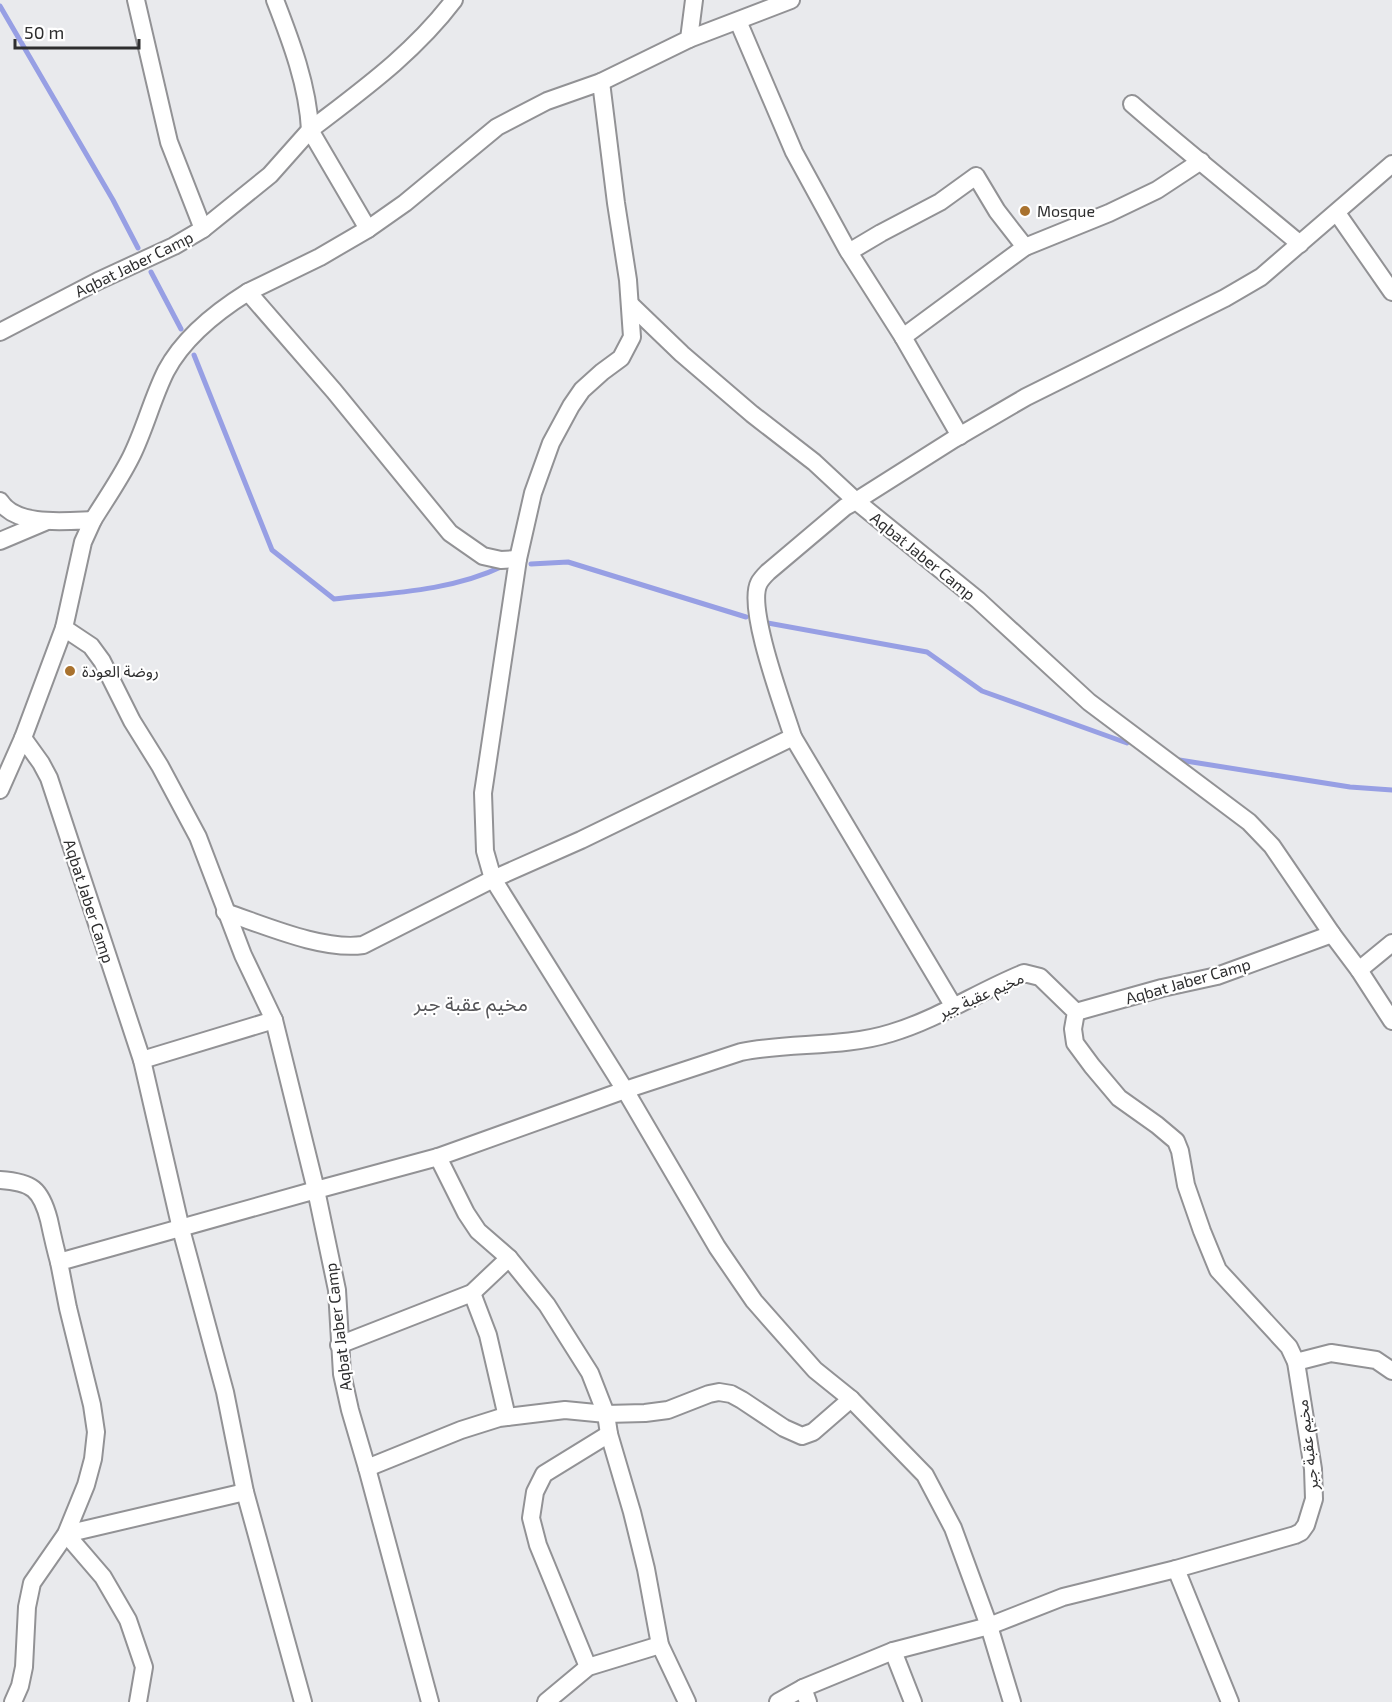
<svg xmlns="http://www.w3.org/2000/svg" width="1392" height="1702" font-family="'Exo 2','Noto Sans Arabic',sans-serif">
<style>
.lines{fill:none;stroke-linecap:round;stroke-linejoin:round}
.stream{stroke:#979fe4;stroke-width:5}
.street-casing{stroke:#929295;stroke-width:20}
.street{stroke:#fff;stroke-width:16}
.poi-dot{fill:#a9722e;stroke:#fff;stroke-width:2}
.labels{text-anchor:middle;stroke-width:4.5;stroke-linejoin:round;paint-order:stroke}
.poi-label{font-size:16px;fill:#2e2e2f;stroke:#fff;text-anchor:start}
.street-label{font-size:16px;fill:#2e2e2f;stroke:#fff}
.quarter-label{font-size:20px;fill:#555558;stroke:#fff}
</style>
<rect width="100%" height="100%" fill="#e9eaed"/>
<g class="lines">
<!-- stream -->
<g class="stream">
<polyline points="0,6 113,200 138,248"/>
<polyline points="151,272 181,329"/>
<path d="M194,355l78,195 62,49c56,-6 118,-8 169,-33"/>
<polyline points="531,564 568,562 746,617"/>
<polyline points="762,622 927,652 982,691 1127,743"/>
<polyline points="1173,759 1350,787 1392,790"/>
</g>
<!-- street casing -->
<g class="street-casing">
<g id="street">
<polyline points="136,0 169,142 203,229"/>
<path d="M275,0c16,41 33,86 35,130"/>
<polyline points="738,21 794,152 847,249 903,337 960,436"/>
<polyline points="689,39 791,0"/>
<polyline points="601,82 689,39 694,0"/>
<path d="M1132,104c55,48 112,93 168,140"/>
<path d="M310,130c52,-40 104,-77 144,-130"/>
<polyline points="1337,213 1392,292"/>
<polyline points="368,229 405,203 497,127 547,101 601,82 616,203 628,280 632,337 621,358 602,372 582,390 571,406 551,443 533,493 518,559"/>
<polyline points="849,252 881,233 940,202 976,176 997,211 1025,247"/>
<polyline points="630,304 682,354 752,414 814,462 856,501 954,439 1026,397 1225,298 1261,277 1392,164"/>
<polyline points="0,332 98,281 174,246 203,229 270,175 310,130 368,229 320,257 248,292"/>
<polyline points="903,337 1025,247 1109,213 1157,190 1201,161"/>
<path d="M0,501c16,26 66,20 93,19l-10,22 -19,86 -41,110"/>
<polyline points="0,541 45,522"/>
<path d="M64,628l27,18 11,15 30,60 28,45 38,71 45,118 31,65 42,170 122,-33 187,-67 -132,-211 -8,-28 -2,-58 35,-234 -17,1 -18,-4 -33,-23 -116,-142 -86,-99c-32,20 -64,45 -82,79 -14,28 -21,58 -35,86 -11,22 -25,42 -38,63"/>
<polyline points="793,737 954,1007"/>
<polyline points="0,790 23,738 41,763 49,778 142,1060 181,1229 225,1392 245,1492 303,1702"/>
<path d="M225,912c39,13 98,39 138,33l130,-66 88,-39 212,-103c-9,-29 -47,-129 -34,-154 2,-4 6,-8 9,-11l77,-65 11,-6 122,99 111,102 160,120 23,24 60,88"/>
<polyline points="1359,970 1392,943"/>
<path d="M1024,973l16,4 36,35 -3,17 2,14 17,23 27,32 38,27 19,16 4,10 6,34 16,46 16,39 71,77 7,15 17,107 1,30 -8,26 -5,7 -6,3 -119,34 -113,28 -74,29 -36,-98 -28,-53 -74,-76 -36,-29 -61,-69 -37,-54 -92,-157 116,-38c49,-10 102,-4 150,-19 47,-14 88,-42 133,-60z"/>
<polyline points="1076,1012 1162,988 1217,976 1332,934 1359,970 1392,1021"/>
<polyline points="142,1060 274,1020"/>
<polyline points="438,1157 466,1213 478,1231 509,1258 547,1305 590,1373 606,1414 609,1434 632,1512 646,1569 660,1645 687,1702"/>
<path d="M0,1180c32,2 41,9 49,40 3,14 6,28 10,42"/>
<polyline points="472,1293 488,1335 507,1417"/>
<polyline points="339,1345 472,1293 509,1258"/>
<polyline points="1296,1362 1331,1353 1376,1360 1392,1371"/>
<polyline points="367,1468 461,1430 499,1418 565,1410 606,1414 645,1413 668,1410 709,1394 719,1392 731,1394 742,1400 784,1428 802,1436 813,1432 851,1399"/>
<polyline points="1176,1569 1230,1702"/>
<polyline points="893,1651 913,1702"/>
<polyline points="588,1667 538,1545 531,1518 535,1492 544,1474 609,1434"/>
<polyline points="803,1688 808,1702"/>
<polyline points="13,1702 20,1686 24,1667 27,1607 32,1583 66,1534 86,1485 93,1459 96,1432 92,1405 68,1308 59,1262 316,1190 337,1290 342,1374 350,1410 367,1468 430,1702"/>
<polyline points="138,1702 144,1667 128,1620 103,1577 66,1534 245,1492"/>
<polyline points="546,1702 588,1667 660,1645"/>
<polyline points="778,1702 803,1688 893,1651 989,1626 1012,1702"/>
</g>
</g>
<!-- street -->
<use href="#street" class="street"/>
</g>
<!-- markers -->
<g class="poi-dot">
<circle cx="1025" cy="211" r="6"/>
<circle cx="70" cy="671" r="6"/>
</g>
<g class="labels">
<!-- poi labels -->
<g class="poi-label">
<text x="1037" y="217">Mosque</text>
<text x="82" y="677">روضة العودة</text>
</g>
<!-- street labels -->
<g class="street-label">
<text transform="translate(134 264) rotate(-26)" y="6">Aqbat Jaber Camp</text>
<text transform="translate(923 556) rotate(39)" y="6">Aqbat Jaber Camp</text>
<text transform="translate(89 901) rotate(72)" y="6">Aqbat Jaber Camp</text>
<text transform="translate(1188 981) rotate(-16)" y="6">Aqbat Jaber Camp</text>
<text transform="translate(981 995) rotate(-24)" y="6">مخيم عقبة جبر</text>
<text transform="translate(338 1327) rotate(-97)" y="6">Aqbat Jaber Camp</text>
<text transform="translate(1307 1445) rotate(-97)" y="6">مخيم عقبة جبر</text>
</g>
<!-- quarter labels -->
<g class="quarter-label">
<text x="471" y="1011">مخيم عقبة جبر</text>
</g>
</g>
<!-- scale -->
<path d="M15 39v9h124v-9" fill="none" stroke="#2e2e2f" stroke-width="3"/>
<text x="24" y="39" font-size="18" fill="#2e2e2f" stroke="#ffffff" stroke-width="4.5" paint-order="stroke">50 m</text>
</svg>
